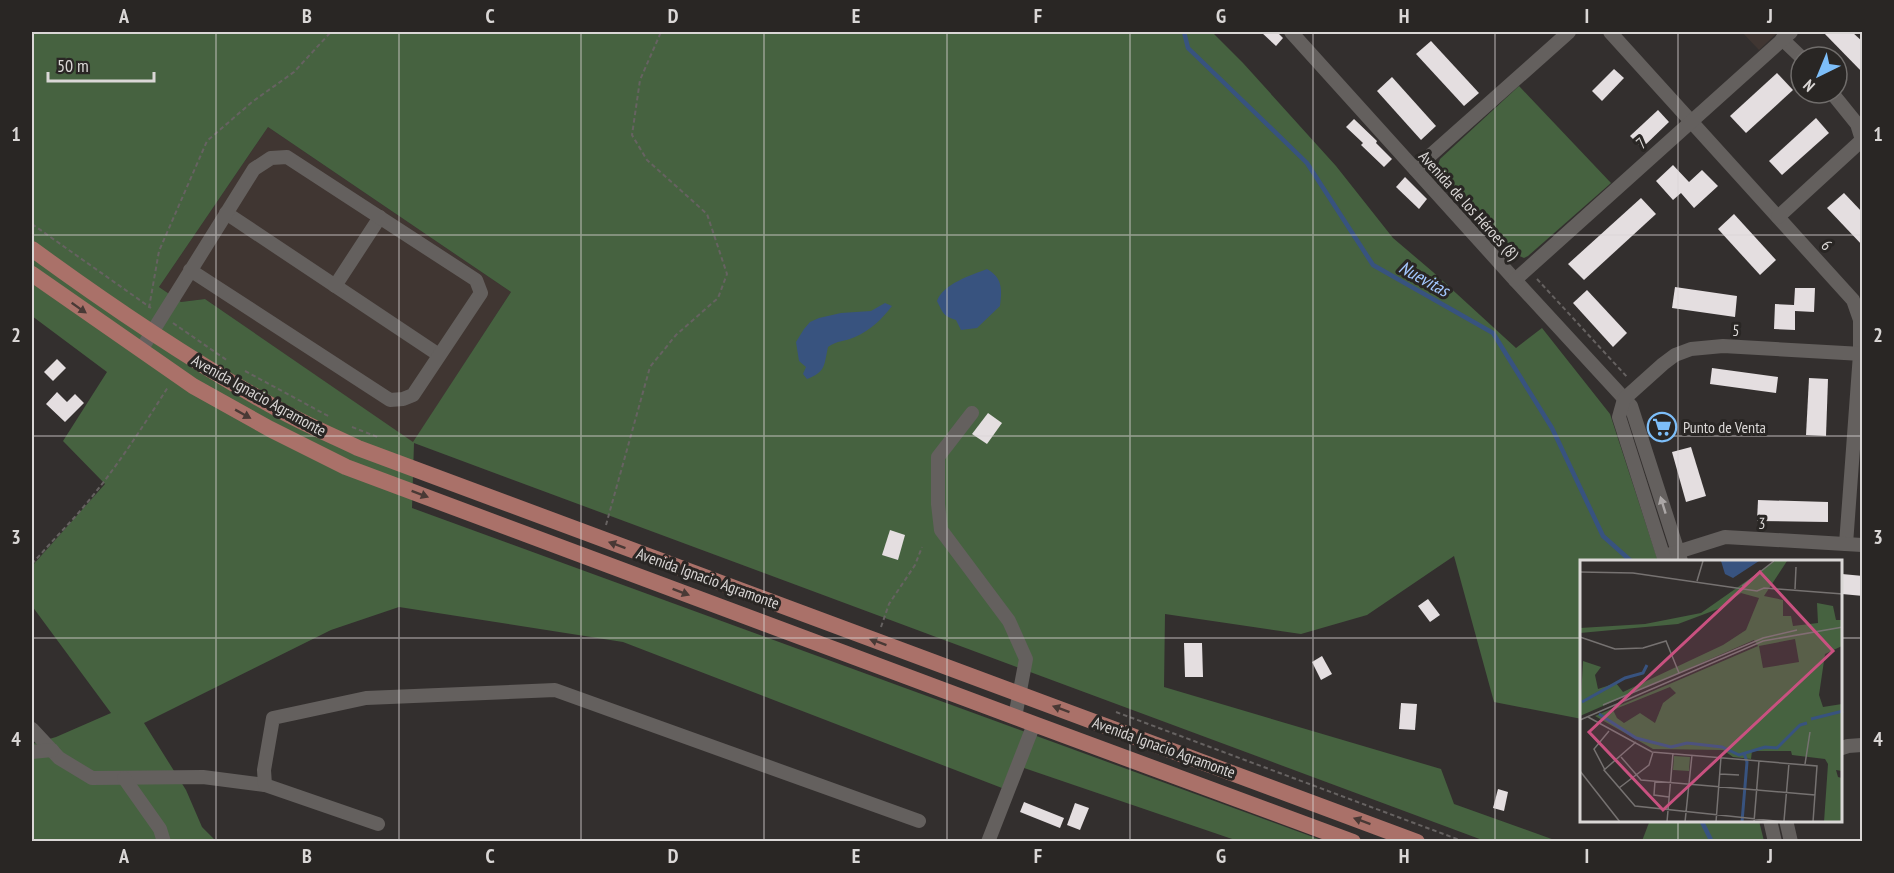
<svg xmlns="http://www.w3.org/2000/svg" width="1894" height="873" font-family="'PT Sans Narrow',sans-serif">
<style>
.built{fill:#403632}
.green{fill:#466240;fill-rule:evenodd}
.water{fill:#38537f}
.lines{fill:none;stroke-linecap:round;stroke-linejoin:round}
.stream{stroke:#38537f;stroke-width:4.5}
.building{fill:#e4dee0}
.path{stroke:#666261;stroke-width:2;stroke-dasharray:4.5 3;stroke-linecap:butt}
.minor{stroke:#64605e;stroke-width:14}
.major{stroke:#aa7169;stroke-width:16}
.oneway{fill:#493935}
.oneway2{fill:#aba7a6}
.grid{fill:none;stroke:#dad7d6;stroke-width:1.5;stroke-opacity:0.55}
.labels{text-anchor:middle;stroke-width:6;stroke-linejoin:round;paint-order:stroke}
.street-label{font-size:16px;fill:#dad7d6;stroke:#292624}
.poi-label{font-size:16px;fill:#dad7d6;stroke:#292624;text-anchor:start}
.water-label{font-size:18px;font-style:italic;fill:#a4c8ff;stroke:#292624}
.inset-river{fill:none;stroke:#38537f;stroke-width:3}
.inset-road{fill:none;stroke:#767271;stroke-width:1.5}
.view{fill:#c95180;fill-opacity:0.15;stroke:#c95180;stroke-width:3}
.inset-edge{fill:none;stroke:#dad7d6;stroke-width:3}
.neatline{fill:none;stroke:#dad7d6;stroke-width:2}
.grid-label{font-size:20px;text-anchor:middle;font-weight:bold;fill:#dad7d6}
</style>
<rect width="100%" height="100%" fill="#332f2e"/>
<!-- built -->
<g class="built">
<polygon points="1742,32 1778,32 1759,50"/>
<polygon points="268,127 511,292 413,443 205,299 181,302 159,287"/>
</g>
<!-- green -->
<g class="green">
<path d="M39,32h1173l31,31 93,103 57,72 40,34 83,76 26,-20 68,86 48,147h-76v158l-88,-17 -40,-146 -87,59 -66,19 -136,-20 -1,73 277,82 13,35 106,38 -75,-1 -1071,-398 -2,65 912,333h-86l-226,-77 -10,24 -379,-146 -224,-35 -68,23 -187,93 42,67 16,37 14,14h-184v-97l24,-7 55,-24 -79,-107v-40l73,-82 -42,-43 44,-69 -75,-56v-283zM268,127l243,165 -98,150 -208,-143 -24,3 -22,-15z"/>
<polygon points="1519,86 1611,183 1528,256 1524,258 1515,254 1439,174 1438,165 1440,159"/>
<polygon points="1650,820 1759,821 1764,841 1642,841"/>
</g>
<!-- water -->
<g class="water">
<path d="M987,269c16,9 15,21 13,37l-23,22 -16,2 -5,-10c-13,-4 -13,-7 -19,-19 6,-17 34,-26 50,-32z"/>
<path d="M885,303l7,3c-10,13 -21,24 -37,31 -11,5 -17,3 -27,10 -4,18 -2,25 -21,32l-4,-5 3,-7 -7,-6 -3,-19 8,-13 6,-7 9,-4 22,-5 30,-2z"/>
</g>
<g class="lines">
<!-- stream -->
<g class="stream">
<polyline points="1184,32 1188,48 1307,163 1373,265 1493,333 1552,428 1603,536 1631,561"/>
<polyline points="1701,820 1712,842"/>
</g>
</g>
<!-- building -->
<g class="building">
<polygon points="1261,32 1277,32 1283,38 1276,46"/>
<polygon points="1823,32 1852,32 1863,42 1863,73"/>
<polygon points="1431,41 1479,93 1464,106 1416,54"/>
<polygon points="1614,69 1624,78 1602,101 1592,91"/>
<polygon points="1777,73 1793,90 1746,133 1730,116"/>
<polygon points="1392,77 1436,126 1421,140 1377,91"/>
<polygon points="1658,110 1669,122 1642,148 1630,136"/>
<polygon points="1816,118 1829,133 1782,175 1769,161"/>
<polygon points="1354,119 1377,141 1376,143 1392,159 1384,167 1361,145 1363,143 1346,127"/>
<polygon points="1673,165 1689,182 1702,170 1718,186 1694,208 1681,193 1673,200 1656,181"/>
<polygon points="1405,177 1427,199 1419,209 1396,187"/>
<polygon points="1844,193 1863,213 1863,246 1827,208"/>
<polygon points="1641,198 1656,214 1584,280 1568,264"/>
<polygon points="1734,214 1776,260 1760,275 1718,229"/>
<polygon points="1675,287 1737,296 1735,317 1672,308"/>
<polygon points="1795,288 1815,288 1814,312 1795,311 1795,330 1774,329 1775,304 1794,305"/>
<polygon points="1587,290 1627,333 1613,347 1573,303"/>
<polygon points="57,359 66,368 53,381 44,372"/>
<polygon points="1712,368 1778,377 1776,393 1710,384"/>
<polygon points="1809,378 1828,379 1826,436 1806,435"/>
<polygon points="57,392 67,402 75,394 84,403 65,422 46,404"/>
<polygon points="988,413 1002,423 987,444 972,434"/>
<polygon points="1691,447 1706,496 1686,502 1672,452"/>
<polygon points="1758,500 1828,502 1828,522 1757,521"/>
<polygon points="890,530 905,535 898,560 882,555"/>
<polygon points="1842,574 1863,576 1863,596 1842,594"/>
<polygon points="1428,599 1440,615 1430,622 1418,606"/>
<polygon points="1184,643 1202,643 1203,677 1185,677"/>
<polygon points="1322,656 1332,674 1321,680 1312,662"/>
<polygon points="1401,703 1417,704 1415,730 1399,729"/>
<polygon points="1498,789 1508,792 1504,811 1493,808"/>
<polygon points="1024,802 1064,818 1060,828 1020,812"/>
<polygon points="1075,803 1089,808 1080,830 1067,825"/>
</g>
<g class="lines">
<!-- path -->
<g class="path">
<polyline points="32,224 151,308"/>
<polyline points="1537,279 1628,378"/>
<polyline points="149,308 159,251 207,141 252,102 294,72 331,32"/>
<polyline points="173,323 228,361"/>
<polyline points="245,371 330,417"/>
<polyline points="352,427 380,438"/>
<polyline points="606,525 650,367 676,335 718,298 727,274 707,214 647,160 632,135 640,80 661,32"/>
<path d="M32,564c13,-15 27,-30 41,-45 36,-40 66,-86 95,-132"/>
<polyline points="881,627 889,604 915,565 922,547"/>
<polyline points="1116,712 1465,842"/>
</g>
<!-- minor -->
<g class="minor">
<polyline points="1291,32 1515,280 1631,406 1681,561"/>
<polyline points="1610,32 1853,300 1860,320 1860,354 1846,544"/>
<polyline points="1782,39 1801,57"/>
<polyline points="1415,169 1569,32"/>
<polyline points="226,213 439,355"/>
<polyline points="1778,217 1862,140 1857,124 1832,93"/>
<polyline points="1515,280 1791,32"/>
<polyline points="335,286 380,217"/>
<polyline points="141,350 254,169 271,158 287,157 476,280 481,293 413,395 403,399 390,400 190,270"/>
<polyline points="972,413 938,457 938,504 941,530 1009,621 1026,659 1015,717"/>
<polyline points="1671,554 1725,537 1862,545"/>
<polyline points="1665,561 1619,417 1624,399 1663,364 1675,355 1691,349 1723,346 1862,354"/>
<polyline points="32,729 59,758 92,778 203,777 265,785 378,824"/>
<polyline points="1842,748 1848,746 1862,745"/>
<polyline points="32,752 52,750"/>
<polyline points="124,778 160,829 164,842"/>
<polyline points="265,785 264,770 273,718 366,698 555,690 919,821"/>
<polyline points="1770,820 1775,842"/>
<polyline points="1786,820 1791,842"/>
<polyline points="988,842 1034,724"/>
</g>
<!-- major -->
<g class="major">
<path d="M32,249c78,57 159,112 244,159 26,15 55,27 82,40l1059,394"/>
<polyline points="32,274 193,386 270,429 346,467 1034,724 1353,842"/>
</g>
</g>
<!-- one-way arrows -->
<defs><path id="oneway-solid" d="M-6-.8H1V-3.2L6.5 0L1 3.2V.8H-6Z" transform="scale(1.5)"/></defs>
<g class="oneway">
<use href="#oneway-solid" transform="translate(79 308) rotate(35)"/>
<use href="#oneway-solid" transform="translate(243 414) rotate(29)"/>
<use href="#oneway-solid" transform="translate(420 494) rotate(21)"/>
<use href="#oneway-solid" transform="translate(617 545) rotate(-160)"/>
<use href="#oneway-solid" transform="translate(681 592) rotate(21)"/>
<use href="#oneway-solid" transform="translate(878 642) rotate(-160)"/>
<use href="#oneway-solid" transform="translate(1061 709) rotate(-160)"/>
<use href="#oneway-solid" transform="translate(1362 821) rotate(-160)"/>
</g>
<use class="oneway2" href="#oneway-solid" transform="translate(1663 505) rotate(-107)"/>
<!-- grid -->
<path class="grid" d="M216,32v810M399,32v810M581,32v810M764,32v810M947,32v810M1130,32v810M1313,32v810M1495,32v810M1678,32v529M32,235h1830M32,436h1830M32,638h1550M1842,638h20M1678,820v22"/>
<!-- icons -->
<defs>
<g id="supermarket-ring" transform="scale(1.5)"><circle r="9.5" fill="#292624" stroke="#7dbef9" stroke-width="1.5"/><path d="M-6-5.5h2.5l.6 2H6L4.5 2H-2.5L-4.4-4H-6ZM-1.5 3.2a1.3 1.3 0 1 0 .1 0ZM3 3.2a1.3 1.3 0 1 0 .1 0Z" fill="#7dbef9"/></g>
</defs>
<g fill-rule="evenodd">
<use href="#supermarket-ring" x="1662" y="427"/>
</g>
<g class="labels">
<!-- street labels -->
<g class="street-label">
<text transform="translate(1641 143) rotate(-42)" y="6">7</text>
<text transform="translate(1469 205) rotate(48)" y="6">Avenida de los Héroes (8)</text>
<text transform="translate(1827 245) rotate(48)" y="6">6</text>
<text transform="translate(1736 330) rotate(3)" y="6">5</text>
<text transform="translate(259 395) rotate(29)" y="6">Avenida Ignacio Agramonte</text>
<text transform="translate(1762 523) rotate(3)" y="6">3</text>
<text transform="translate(708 578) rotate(20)" y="6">Avenida Ignacio Agramonte</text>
<text transform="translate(1164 747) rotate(20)" y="6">Avenida Ignacio Agramonte</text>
</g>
<!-- poi labels -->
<g class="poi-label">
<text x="1683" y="433">Punto de Venta</text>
</g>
<!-- water labels -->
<g class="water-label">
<text transform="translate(1424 279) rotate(29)" y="6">Nuevitas</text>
</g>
</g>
<!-- overview -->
<g transform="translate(1580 560)">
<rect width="262" height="262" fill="#332f2e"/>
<path d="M195,1h12l-23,35 19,4v16h8l2,10 25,-3 -1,-20 16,3 3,14h6v26l-17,8 -6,41 4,12 19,-3v67l-6,-1 2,7 4,1v44h-18l4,-58 -3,-5 -33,-4 -1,-4h-39l-1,8 -18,-2 -10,-7 -70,-1 -58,-33 163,-70 -4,-6 -174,76 3,-55 18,6 -6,8 3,14 18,-6 7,9 100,-47 23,-15 13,-32 -18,-5 -23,16 -40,15 -98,9v-5l65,-4 56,-11zM215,79l4,23 -36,6 -4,-22zM90,127l6,6 -13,10 -8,20 -15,-10 -16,10 -7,-5 -4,-8zM94,196l16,1 -1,14 -16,-1z" fill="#466240" fill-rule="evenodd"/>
<path d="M141,1h38l-26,17 -8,-4z" fill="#38537f"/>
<path class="inset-river" d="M2,142l43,-24 18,-5 4,-8M19,154l37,24 35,9 16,-4 35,4 17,8 26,-8 12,1 23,-23 7,-2M231,159l32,-8M162,262l5,-60 -3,-9"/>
<path class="inset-road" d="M0,12l53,1 124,18 7,-3 79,6M117,21l6,-20M162,26l32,-25M215,29l1,-22M0,77l35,12 28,-1 23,-7 13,32M23,145l160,-67 34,-8M8,157l64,35 165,14 -4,56M0,160l183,-79 80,-14M56,182l-32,28 31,36 150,16M41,197l20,23 174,15M225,204l5,-32M25,210l-11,-21 15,-18M0,211l40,51M140,214l19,1M75,221l-1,14 15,2M39,228l30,-23 4,-13M204,261l5,-58M87,262l6,-69M105,262l7,-67M136,262l5,-65M174,262l5,-61"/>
<path class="view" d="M180,12l73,79 -170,159 -74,-78z"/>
<rect width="262" height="262" class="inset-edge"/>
</g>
<!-- border -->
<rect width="1894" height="873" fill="none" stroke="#292624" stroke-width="66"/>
<!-- north arrow -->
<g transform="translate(1819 75) rotate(223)"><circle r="28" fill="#292624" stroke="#706d6b" stroke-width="1.5"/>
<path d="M0-4.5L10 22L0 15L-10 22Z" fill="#7dbef9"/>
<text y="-9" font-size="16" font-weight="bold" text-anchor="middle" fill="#dad7d6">N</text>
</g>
<!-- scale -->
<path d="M48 72v9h106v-9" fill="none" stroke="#dad7d6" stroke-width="3"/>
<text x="57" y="72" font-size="18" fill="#dad7d6" stroke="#292624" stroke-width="4.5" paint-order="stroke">50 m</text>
<rect x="33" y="33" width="1828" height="807" class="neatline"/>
<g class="grid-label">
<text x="124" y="23">A</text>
<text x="307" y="23">B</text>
<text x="490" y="23">C</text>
<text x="673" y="23">D</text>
<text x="856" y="23">E</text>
<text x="1038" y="23">F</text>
<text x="1221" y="23">G</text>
<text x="1404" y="23">H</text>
<text x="1587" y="23">I</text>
<text x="1770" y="23">J</text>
<text x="16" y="141">1</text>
<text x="1878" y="141">1</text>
<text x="16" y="342">2</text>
<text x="1878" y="342">2</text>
<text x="16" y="544">3</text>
<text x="1878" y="544">3</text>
<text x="16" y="746">4</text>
<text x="1878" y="746">4</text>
<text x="124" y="863">A</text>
<text x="307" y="863">B</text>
<text x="490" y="863">C</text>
<text x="673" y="863">D</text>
<text x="856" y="863">E</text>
<text x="1038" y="863">F</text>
<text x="1221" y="863">G</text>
<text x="1404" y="863">H</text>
<text x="1587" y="863">I</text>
<text x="1770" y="863">J</text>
</g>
</svg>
